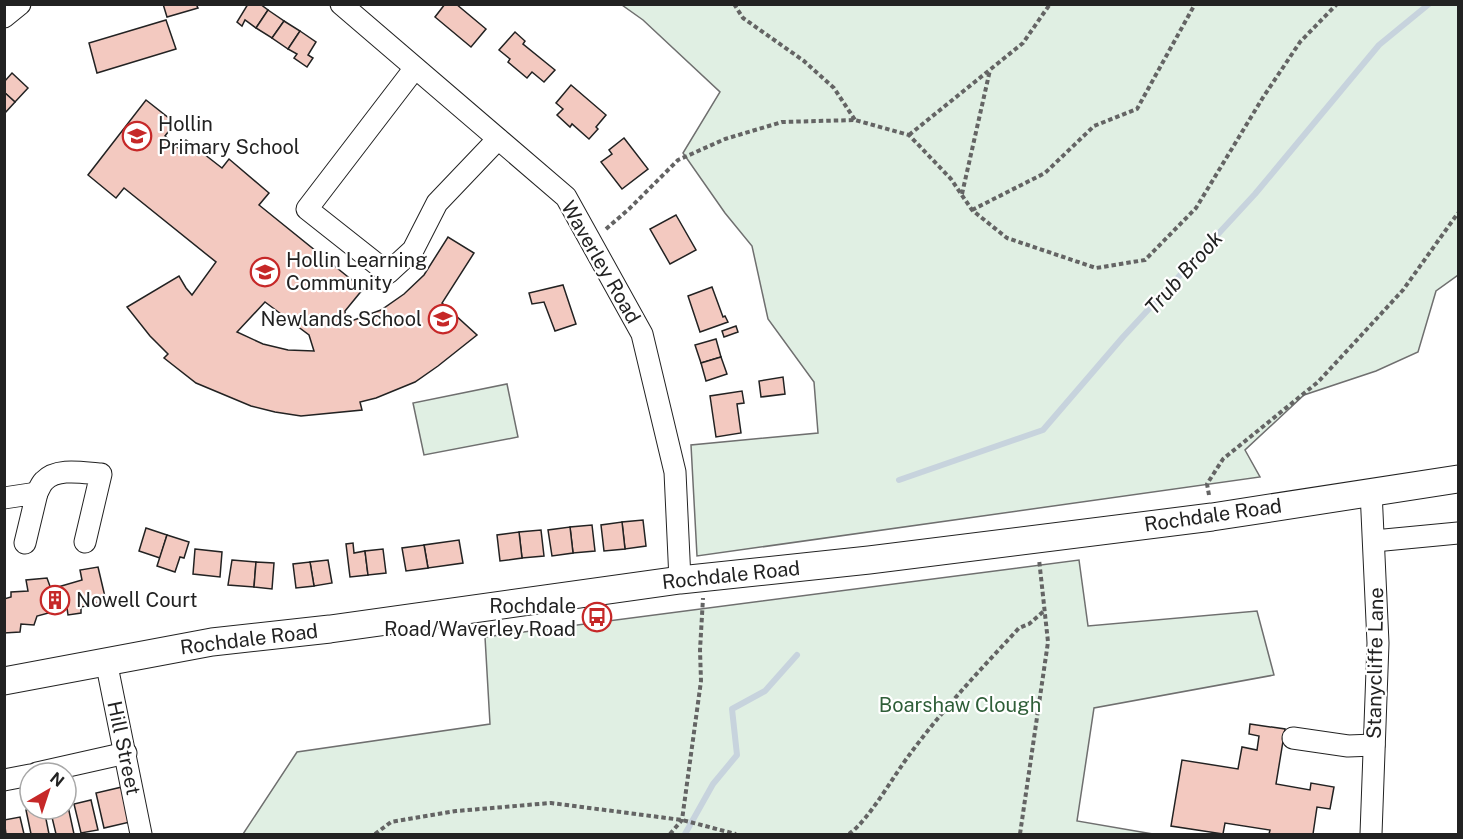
<svg xmlns="http://www.w3.org/2000/svg" width="1463" height="839" font-family="'Public Sans',sans-serif">
<style>
.green{fill:#e0efe3;stroke:#6f6f6f;stroke-width:1.5}
.lines{fill:none;stroke-linecap:round;stroke-linejoin:round}
.stream{stroke:#c7d3dd;stroke-width:6}
.building{fill:#f3c9c0;stroke:#222;stroke-width:1.5;fill-rule:evenodd}
.minor-casing{stroke:#222;stroke-width:23}
.major-casing{stroke:#222;stroke-width:29}
.path{stroke:#646464;stroke-width:4;stroke-dasharray:4.5 3;stroke-linecap:butt}
.minor{stroke:#fff;stroke-width:21}
.major{stroke:#fff;stroke-width:27}
.labels{text-anchor:middle;stroke-width:4.5;stroke-linejoin:round;paint-order:stroke}
.poi-label{font-size:20px;fill:#222;stroke:#fff;text-anchor:start}
.street-label{font-size:20px;fill:#222;stroke:#fff}
.park-label{font-size:20px;fill:#2f5e38;stroke:#fff}
.water-label{font-size:21px;font-style:italic;fill:#222;stroke:#fff}
</style>
<rect width="100%" height="100%" fill="#fff"/>
<!-- green -->
<g class="green">
<polygon points="622,5 1458,5 1458,275 1436,291 1418,352 1376,371 1304,395 1245,450 1260,477 697,556 691,445 818,433 814,382 768,319 752,246 725,213 683,153 720,92 643,20"/>
<polygon points="507,384 518,437 424,455 413,403"/>
<polygon points="1079,560 1088,626 1257,611 1274,675 1094,708 1077,821 1153,834 243,834 297,752 490,724 485,637"/>
</g>
<g class="lines">
<!-- stream -->
<g class="stream">
<polyline points="899,480 1043,430 1123,337 1255,194 1379,45 1429,4"/>
<polyline points="685,834 713,784 737,755 732,709 765,691 797,655"/>
</g>
</g>
<!-- building -->
<g class="building">
<polygon points="163,4 196,4 198,8 167,17"/>
<polygon points="248,4 260,4 268,10 256,28 245,20 242,26 237,22"/>
<polygon points="445,4 456,4 486,29 471,47 435,17"/>
<polygon points="268,10 284,21 272,38 256,28"/>
<polygon points="166,20 176,49 97,73 89,43"/>
<polygon points="284,21 300,31 288,49 272,38"/>
<polygon points="300,31 316,42 308,55 313,58 307,67 294,58 297,54 288,49"/>
<polygon points="515,32 525,41 523,44 555,70 544,82 532,72 527,78 508,62 510,59 499,50"/>
<polygon points="12,73 28,88 15,102 4,92 4,82"/>
<polygon points="571,85 606,115 596,127 598,129 589,139 572,124 570,127 557,115 563,109 556,103"/>
<polygon points="4,92 15,102 4,114"/>
<path d="M146,100l29,23 -10,13 14,13 7,-9 36,28 7,-9 40,34 -10,12 104,84 -18,22 1,12 35,-13 23,-16 20,-19 24,-38 26,16 -32,50 35,32 -39,31 -23,16 -39,16 -16,4 2,8 -61,6 -26,-4 -24,-6 -55,-23 -32,-25 4,-4 -18,-18 -23,-29 52,-31 7,12 6,7 24,-33 -92,-74 -8,10 -28,-23zM265,302l44,33 5,16 -26,-1 -25,-6 -26,-12z"/>
<polygon points="624,138 648,169 622,189 601,162 612,154 609,150"/>
<polygon points="676,215 696,250 670,264 650,229"/>
<polygon points="563,285 576,324 555,331 544,302 532,304 529,293"/>
<polygon points="712,287 723,317 725,316 728,322 700,332 688,296"/>
<polygon points="736,326 738,332 724,337 722,331"/>
<polygon points="716,339 721,357 701,363 695,345"/>
<polygon points="721,357 727,374 706,381 701,363"/>
<polygon points="783,377 785,394 761,397 759,381"/>
<polygon points="742,391 744,403 737,404 741,433 716,437 710,396"/>
<polygon points="643,520 646,546 625,549 622,522"/>
<polygon points="622,522 625,549 604,551 601,525"/>
<polygon points="592,525 595,551 573,553 570,527"/>
<polygon points="570,527 573,553 552,556 548,530"/>
<polygon points="146,528 167,535 160,558 139,551"/>
<polygon points="541,530 544,556 522,558 519,532"/>
<polygon points="519,532 522,558 500,561 497,535"/>
<polygon points="167,535 189,542 184,558 180,557 175,572 157,566"/>
<polygon points="459,540 463,563 428,568 424,545"/>
<polygon points="353,543 354,553 365,551 368,575 350,577 346,544"/>
<polygon points="424,545 428,568 406,571 402,548"/>
<polygon points="195,549 222,552 220,577 193,574"/>
<polygon points="383,549 386,573 368,575 365,551"/>
<polygon points="232,560 256,562 254,587 228,585"/>
<polygon points="328,560 332,583 314,586 310,562"/>
<polygon points="256,562 274,563 272,589 254,587"/>
<polygon points="310,562 314,586 296,588 293,564"/>
<polygon points="98,567 106,601 81,607 81,613 68,615 67,608 37,616 34,625 21,624 20,632 4,633 4,599 11,597 11,592 28,591 26,580 47,578 51,589 82,580 80,570"/>
<polygon points="1250,724 1285,729 1276,784 1310,790 1311,783 1334,787 1330,809 1317,807 1313,834 1269,834 1270,830 1225,823 1223,834 1171,826 1182,760 1238,769 1242,747 1257,750 1259,736 1249,734"/>
<polygon points="122,787 130,822 104,828 96,793"/>
<polygon points="66,797 74,834 56,834 50,809 66,809"/>
<polygon points="91,800 98,830 81,833 74,804"/>
<polygon points="31,809 44,809 49,834 31,834 26,810"/>
<polygon points="20,817 24,834 6,834 4,820"/>
</g>
<g class="lines">
<!-- minor casing -->
<g class="minor-casing">
<g id="minor">
<polyline points="341,4 566,197 642,334 675,472 680,580"/>
<polyline points="4,17 20,4"/>
<polyline points="415,68 307,209 388,273 413,250 437,203 498,139"/>
<path d="M37,493c2,-4 4,-9 7,-12 13,-14 40,-8 57,-7l-16,68"/>
<polyline points="4,498 37,493 25,543"/>
<polyline points="1374,541 1458,533"/>
<polyline points="106,661 141,834"/>
<polyline points="1293,738 1348,746 1374,745"/>
<polyline points="37,773 126,753"/>
<polyline points="4,780 30,775"/>
<polyline points="1371,834 1378,643 1371,491"/>
</g>
</g>
<!-- major casing -->
<g class="major-casing">
<polyline id="major" points="4,681 212,642 330,629 680,580 869,560 1212,517 1458,479"/>
</g>
<!-- path -->
<g class="path">
<polyline points="734,4 743,18 804,61 834,88 855,120"/>
<polyline points="909,135 1023,43 1050,4"/>
<polyline points="962,194 990,70"/>
<polyline points="972,210 1045,173 1094,126 1137,109 1195,4"/>
<polyline points="606,229 629,209 678,160 725,139 782,122 855,120 909,135 951,179 972,210 1007,238 1096,268 1145,260 1196,208 1262,99 1300,42 1337,4"/>
<polyline points="1209,495 1207,484 1223,459 1318,382 1403,290 1458,213"/>
<polyline points="375,834 391,822 456,811 551,803 682,820 736,834"/>
<polyline points="670,834 682,820 701,681 700,650 703,598"/>
<path d="M849,834c20,-14 45,-59 61,-80 33,-45 71,-85 109,-126l10,-4 15,-13"/>
<polyline points="1020,834 1048,642 1039,559"/>
</g>
<!-- minor -->
<use href="#minor" class="minor"/>
<!-- major -->
<use href="#major" class="major"/>
</g>
<!-- icons -->
<defs>
<g id="school-ring" transform="scale(1.5)"><circle r="9.5" fill="#fff" stroke="#c62828" stroke-width="1.5"/><path d="M0-5L7-2L0 1L-7-2ZM-4 1L0 2.5L4 1V4Q0 6-4 4Z" fill="#c62828"/></g>
<g id="building-ring" transform="scale(1.5)"><circle r="9.5" fill="#fff" stroke="#c62828" stroke-width="1.5"/><path d="M-4-6H4V6H1V3H-1V6H-4ZM-2.5-4.3h1.7v1.8h-1.7ZM.8-4.3h1.7v1.8H.8ZM-2.5-1h1.7V.8h-1.7ZM.8-1h1.7V.8H.8Z" fill="#c62828"/></g>
<g id="bus-ring" transform="scale(1.5)"><circle r="9.5" fill="#fff" stroke="#c62828" stroke-width="1.5"/><path d="M-5-6H5V4H4V6H2V4H-2V6H-4V4H-5ZM-3.5-4V0h7V-4ZM-3.5 1.2v1.5H-2V1.2ZM2 1.2v1.5H3.5V1.2Z" fill="#c62828"/></g>
</defs>
<g fill-rule="evenodd">
<use href="#school-ring" x="137" y="136"/>
<use href="#school-ring" x="265" y="272"/>
<use href="#school-ring" x="443" y="319"/>
<use href="#building-ring" x="55" y="600"/>
<use href="#bus-ring" x="597" y="617"/>
</g>
<g class="labels">
<!-- poi labels -->
<g class="poi-label">
<text x="158" y="131">Hollin<tspan x="158" dy="23">Primary School</tspan></text>
<text x="286" y="267">Hollin Learning<tspan x="286" dy="23">Community</tspan></text>
<text x="422" y="326" text-anchor="end">Newlands School</text>
<text x="76" y="607">Nowell Court</text>
<text x="576" y="613" text-anchor="end">Rochdale<tspan x="576" dy="23">Road/Waverley Road</tspan></text>
</g>
<!-- street labels -->
<g class="street-label">
<text transform="translate(601 262) rotate(60)" y="7">Waverley Road</text>
<text transform="translate(1213 515) rotate(-8)" y="7">Rochdale Road</text>
<text transform="translate(731 575) rotate(-6)" y="7">Rochdale Road</text>
<text transform="translate(249 639) rotate(-7)" y="7">Rochdale Road</text>
<text transform="translate(1375 663) rotate(-89)" y="7">Stanycliffe Lane</text>
<text transform="translate(124 748) rotate(78)" y="7">Hill Street</text>
</g>
<!-- park labels -->
<g class="park-label">
<text x="960" y="712">Boarshaw Clough</text>
</g>
<!-- water labels -->
<g class="water-label">
<text transform="translate(1184 273) rotate(-48)" y="7">Trub Brook</text>
</g>
</g>
<!-- border -->
<rect width="1463" height="839" fill="none" stroke="#222222" stroke-width="12"/>
<!-- north arrow -->
<g transform="translate(48 791) rotate(39)"><circle r="28" fill="#ffffff" stroke="#a7a7a7" stroke-width="1.5"/>
<path d="M0-4.5L10 22L0 15L-10 22Z" fill="#c62828"/>
<text y="-9" font-size="16" font-weight="bold" text-anchor="middle" fill="#222222">N</text>
</g>
</svg>
